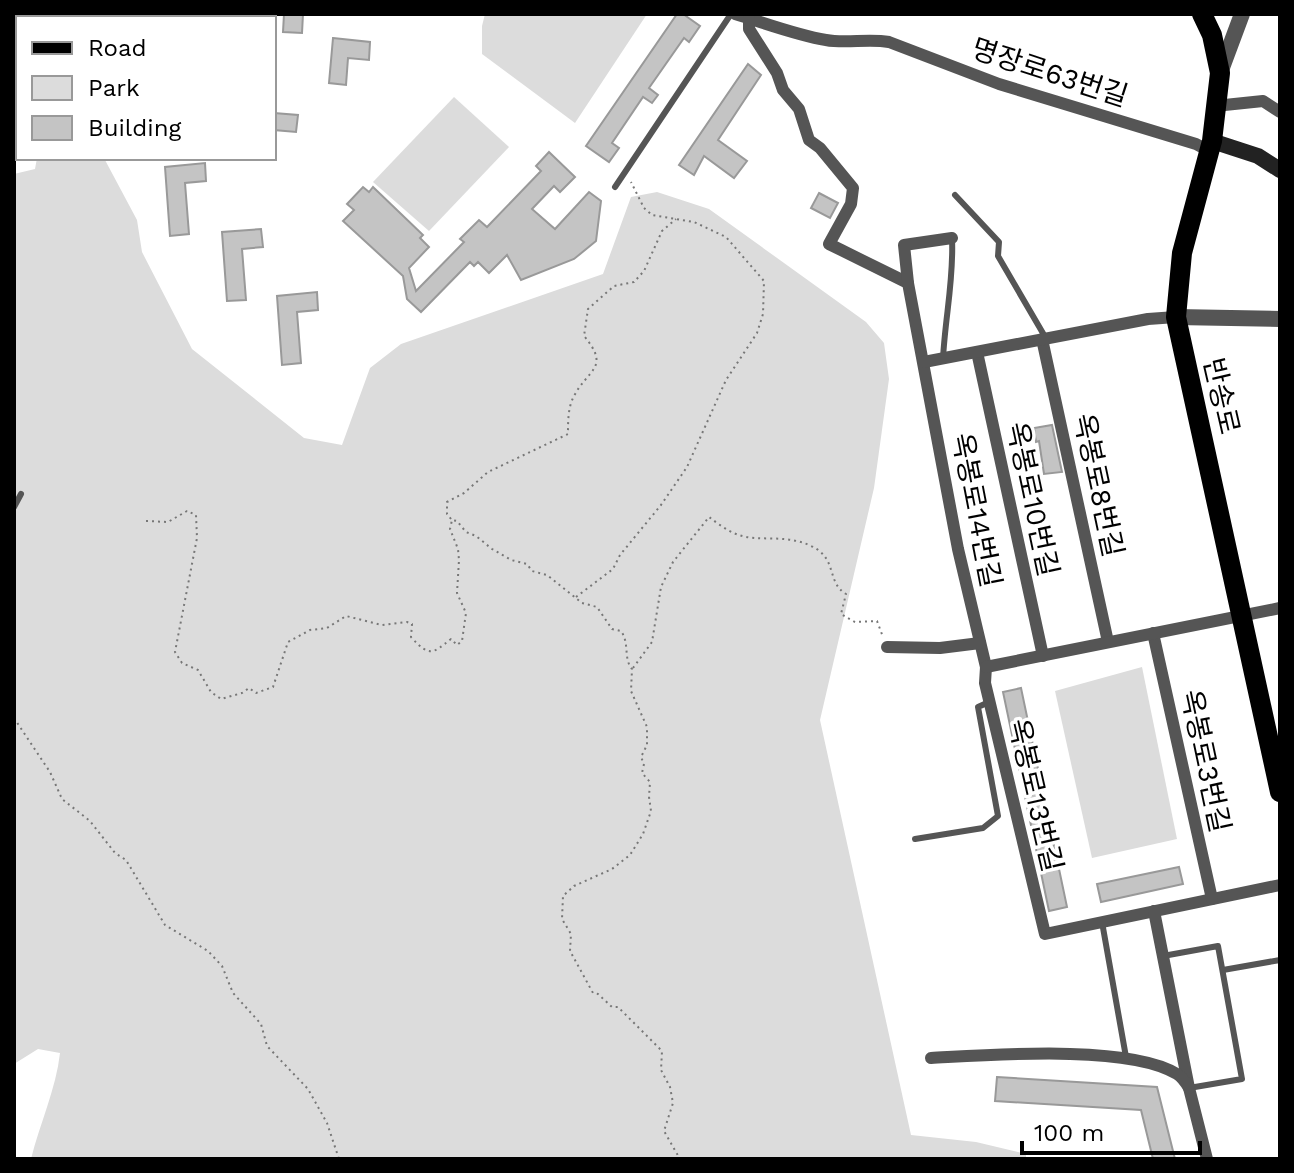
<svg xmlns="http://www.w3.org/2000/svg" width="1294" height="1173" font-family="'Work Sans','Noto Sans KR',sans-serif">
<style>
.green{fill:#dcdcdc}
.building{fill:#c4c4c4;stroke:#999;stroke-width:2}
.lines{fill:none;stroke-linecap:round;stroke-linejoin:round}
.path{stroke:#777;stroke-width:2;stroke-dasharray:2 4;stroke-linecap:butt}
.service{stroke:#555;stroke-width:6}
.minor{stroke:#555;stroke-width:12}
.tertiary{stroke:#555;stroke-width:16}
.secondary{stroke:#222;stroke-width:16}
.primary{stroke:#000;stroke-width:20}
.labels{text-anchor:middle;stroke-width:7;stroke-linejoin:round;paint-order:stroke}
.street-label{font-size:28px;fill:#000;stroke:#fff}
</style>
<rect width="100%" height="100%" fill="#fff"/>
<!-- green -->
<g class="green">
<polygon points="485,14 647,14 575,123 482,54 482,26"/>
<polygon points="454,97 509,147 429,231 373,182"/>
<path d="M37,158l68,2 32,60 5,32 50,97 112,89 38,7 28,-77 31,-24 202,-70 28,-77 26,-5 52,17 157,113 18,21 5,36 -15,109 -54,232 91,415 65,7 50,12v5h-995c9,-36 25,-70 29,-106l-22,-4 -24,15v-890l21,-5z"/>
<polygon points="1142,667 1177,839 1092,858 1055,691"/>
</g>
<!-- building -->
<g class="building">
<polygon points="284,14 303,14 302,33 283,32"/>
<polygon points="677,14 683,14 700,26 689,42 684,38 649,88 658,95 652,103 643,97 612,143 619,148 609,162 586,146"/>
<polygon points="333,38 370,42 369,60 348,58 346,85 329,83"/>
<polygon points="748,64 761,75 718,140 747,161 734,178 704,156 694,175 679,165"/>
<polygon points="274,113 298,115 296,132 274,130"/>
<polygon points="549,152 575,177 560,192 554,186 532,209 555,229 589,192 601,201 596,241 574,259 521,280 507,255 489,273 478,262 474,266 470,262 421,312 407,299 403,276 343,221 354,210 347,204 363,187 369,192 373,187 423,235 420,238 429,247 409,268 416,291 464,242 460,239 479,220 487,227 541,171 536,166"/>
<polygon points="205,163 206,181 185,183 189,234 170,236 165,167"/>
<polygon points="819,193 838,203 830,218 811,208"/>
<polygon points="261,229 263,247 242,249 246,300 227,301 222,232"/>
<polygon points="317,292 318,310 297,312 301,363 282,365 277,296"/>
<polygon points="1052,425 1062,472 1044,474 1039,441 1036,442 1034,428"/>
<polygon points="1021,688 1067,907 1049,911 1003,692"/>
<polygon points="1179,867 1183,884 1101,902 1097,884"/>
<polygon points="997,1077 1157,1087 1175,1159 1153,1159 1141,1110 995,1101"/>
</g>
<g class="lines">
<!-- path -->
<g class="path">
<path d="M451,519l-4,-5v-12l17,-9 24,-21 80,-38c0,-13 0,-27 6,-38 14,-27 37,-28 10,-60l4,-27 26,-23 20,-4 10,-11 18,-40 14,-12"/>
<path d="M146,521l22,1 19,-11 9,4 1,23 -22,114 7,11 16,7 13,22 10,7 21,-6 7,-5 7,5 17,-6 15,-45 22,-12 17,-2 19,-12 36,9 25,-3 5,2 -1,13c19,21 22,16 40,2l6,6 5,-4 4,-28 -9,-20 2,-33 -1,-11 -8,-20 2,-9 5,1 9,11 10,4 16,13 19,11 16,4 5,7 15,4 35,28 15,4 15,22 9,2c9,13 2,27 11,38l-1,22 16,36v18l-6,12 3,7 -2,9 8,9 -1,15 2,14 -8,23 -13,21 -18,14 -38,17 -11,10 -1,23 9,15 -1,17 23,42 5,1 14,13h6l44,44 -1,19 9,17 3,16 -9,28 16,28"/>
<polyline points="576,597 613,569 620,555 661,505 687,467 726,380 757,333 763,314 764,281 726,237 694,222 652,215 644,208 631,182"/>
<path d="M633,668l19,-26 9,-55 12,-25 36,-45c8,6 17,13 27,17 22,9 48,-1 75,12 27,12 15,36 35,48l-5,20 14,8 22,-1 6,16"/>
<polyline points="14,718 50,772 62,799 90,821 115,853 126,860 165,925 208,951 222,966 233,993 261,1024 267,1046 308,1089 327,1123 339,1159"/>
</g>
<!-- service -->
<g class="service">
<polyline points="615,187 731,14"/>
<polyline points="955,195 999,242 998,256 1044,335 1042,338"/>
<path d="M943,359c2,-41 11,-80 9,-120"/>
<polyline points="14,507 21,494"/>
<polyline points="915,839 983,828 998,816 978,707 989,702"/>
<polyline points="1102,922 1126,1057"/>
<polyline points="1163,956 1218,946 1242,1079 1189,1088"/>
<polyline points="1223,970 1280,960"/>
</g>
<!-- minor -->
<g class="minor">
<path d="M735,14c30,9 61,21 91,26 21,4 41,-2 63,2l110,42 197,60 13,7"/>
<polyline points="749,18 749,29 777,73 783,90 799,109 809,140 820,148 853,188 851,204 829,244 908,283 958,549 986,667 985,683 1045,934 1280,885"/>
<polyline points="1215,106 1263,101 1280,112"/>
<polyline points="908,283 904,245 952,238"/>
<polyline points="1042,339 1108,642"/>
<polyline points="977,352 1043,656"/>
<polyline points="924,362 1148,319 1176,317"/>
<polyline points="1153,633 1212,899"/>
<polyline points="887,647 940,648 980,643"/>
<polyline points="986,667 1280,608"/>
<polyline points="1154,911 1189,1088 1207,1159"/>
<path d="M931,1058c58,-3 198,-14 246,16 5,3 9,9 12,14"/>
</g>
<!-- tertiary -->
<g class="tertiary">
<polyline points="1220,73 1242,14"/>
<polyline points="1176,317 1280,319"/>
</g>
<!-- secondary -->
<polyline class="secondary" points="1212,141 1258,156 1280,170"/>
<!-- primary -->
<polyline class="primary" points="1202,14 1212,35 1220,73 1212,141 1182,253 1176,317 1280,792"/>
</g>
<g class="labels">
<!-- street labels -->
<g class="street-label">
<text transform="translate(1050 72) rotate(18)" y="10">명장로63번길</text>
<text transform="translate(1222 396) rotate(77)" y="10">반송로</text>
<text transform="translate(1099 485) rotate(78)" y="10">옥봉로8번길</text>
<text transform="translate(1033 499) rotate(78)" y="10">옥봉로10번길</text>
<text transform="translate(977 510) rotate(79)" y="10">옥봉로14번길</text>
<text transform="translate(1206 761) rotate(78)" y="10">옥봉로3번길</text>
<text transform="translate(1036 795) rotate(77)" y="10">옥봉로13번길</text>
</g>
</g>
<!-- border -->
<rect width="1294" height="1173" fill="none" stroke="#000000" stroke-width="32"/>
<!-- legend -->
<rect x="16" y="16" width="260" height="144" fill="#ffffff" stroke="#999999" stroke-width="2"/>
<rect x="32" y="42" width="40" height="12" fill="#000000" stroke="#999999" stroke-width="2"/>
<text x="88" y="56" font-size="24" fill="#000000">Road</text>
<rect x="32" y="76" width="40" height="24" fill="#dcdcdc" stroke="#999999" stroke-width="2"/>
<text x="88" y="96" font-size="24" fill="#000000">Park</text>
<rect x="32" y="116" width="40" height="24" fill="#c4c4c4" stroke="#999999" stroke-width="2"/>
<text x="88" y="136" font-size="24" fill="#000000">Building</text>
<!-- scale -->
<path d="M1022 1141v12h178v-12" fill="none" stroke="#000000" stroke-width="4"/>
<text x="1034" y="1141" font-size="24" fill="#000000" stroke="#ffffff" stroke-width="6" paint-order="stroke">100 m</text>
</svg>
